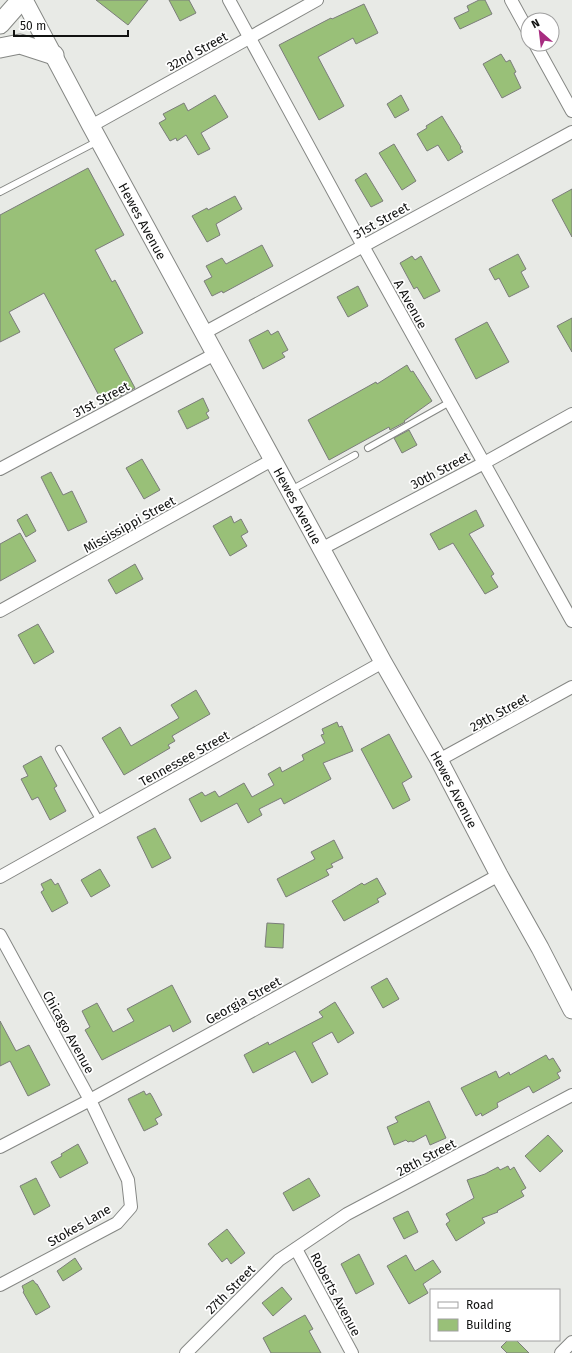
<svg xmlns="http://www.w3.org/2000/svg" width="572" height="1353" font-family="'Fira Sans',sans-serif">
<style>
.building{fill:#99c078;stroke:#7b7d7a}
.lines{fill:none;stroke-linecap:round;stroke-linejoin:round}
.lane-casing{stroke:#858784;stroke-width:8}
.street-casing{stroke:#858784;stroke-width:14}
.secondary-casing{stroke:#858784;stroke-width:19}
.primary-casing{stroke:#858784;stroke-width:21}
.lane{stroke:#fff;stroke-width:6}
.street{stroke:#fff;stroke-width:12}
.secondary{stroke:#fff;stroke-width:17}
.primary{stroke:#fff;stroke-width:19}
.labels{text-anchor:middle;stroke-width:3.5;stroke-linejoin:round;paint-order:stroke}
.street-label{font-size:13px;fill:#111211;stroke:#fff}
</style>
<rect width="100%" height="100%" fill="#e8eae6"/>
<!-- building -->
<g class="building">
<polygon points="96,0 148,0 128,25"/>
<polygon points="169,0 189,0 196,13 180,21"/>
<polygon points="479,0 485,0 492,14 460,29 454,18 469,11 467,6"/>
<polygon points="364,4 378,33 356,44 353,38 318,57 344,106 319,120 279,45 331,18 332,19"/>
<polygon points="501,54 506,62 510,60 516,72 514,73 521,88 502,98 483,64"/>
<polygon points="215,95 228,117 201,133 210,149 198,155 186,135 177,141 176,138 170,141 159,123 166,119 163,114 184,103 188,111"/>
<polygon points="401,95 409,110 395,118 387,104"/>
<polygon points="442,116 461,147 460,148 463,152 448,161 438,145 427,151 417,134 427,128 426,126"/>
<polygon points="394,144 416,181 402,190 379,153"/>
<polygon points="88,168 124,235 95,250 112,282 115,280 143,333 114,349 135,388 104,405 44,293 9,312 20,332 0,342 0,215"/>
<polygon points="366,173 383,201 371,207 355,180"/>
<polygon points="572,189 572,237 552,200"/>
<polygon points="235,196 242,209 216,224 220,235 207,242 192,216 207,208 208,210"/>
<polygon points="262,245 273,266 223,293 222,291 212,296 204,281 212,277 206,266 222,258 226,264"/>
<polygon points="518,254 526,269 521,272 529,287 509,297 499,278 495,280 489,269"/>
<polygon points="412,256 415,260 421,256 440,291 424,299 417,287 414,289 400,263"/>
<polygon points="358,286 368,306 348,317 337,297"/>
<polygon points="572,318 572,352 557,326"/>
<polygon points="487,322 509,362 476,379 455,339"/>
<polygon points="268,330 271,335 278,331 288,350 282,353 285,357 263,369 249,340"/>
<polygon points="407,365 411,372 413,371 432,401 404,421 405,422 390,430 389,427 329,460 308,420 376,382 377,384"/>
<polygon points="203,398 209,411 206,413 209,418 187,429 178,411"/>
<polygon points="409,430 417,445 402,453 394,438"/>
<polygon points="142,459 160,490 144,499 126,468"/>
<polygon points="51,472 63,495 72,491 87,522 68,531 41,477"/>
<polygon points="476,510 484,526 469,534 494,574 491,576 498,587 485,594 453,543 439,550 430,534"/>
<polygon points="27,514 36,531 26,537 17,520"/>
<polygon points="231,516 234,523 241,519 248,532 241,536 247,546 230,556 213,526"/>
<polygon points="20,533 36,561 0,581 0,544"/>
<polygon points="135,564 143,579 116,594 108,580"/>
<polygon points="38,624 54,652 34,664 18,635"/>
<polygon points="196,690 210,714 172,736 175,741 168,745 170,748 124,775 102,738 120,727 131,746 179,718 171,705"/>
<polygon points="337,722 339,727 342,726 353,751 323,763 331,779 284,804 281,798 259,809 262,815 248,823 237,803 201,822 189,799 202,792 205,796 215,791 219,797 244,783 252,797 274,785 268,774 280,767 282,772 304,760 302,755 325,743 321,735 324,734 322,729"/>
<polygon points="389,734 412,777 402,783 410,800 393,809 361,749"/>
<polygon points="41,756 57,786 54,788 66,811 50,820 38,797 32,800 21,779 28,776 23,766"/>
<polygon points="155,828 171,858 152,868 137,837"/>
<polygon points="334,840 343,858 331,864 333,867 326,870 329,875 286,897 277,879 315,859 311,852"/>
<polygon points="100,869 110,886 91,897 81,880"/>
<polygon points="377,878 386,894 377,899 379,902 344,921 332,901 362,883 364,885"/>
<polygon points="51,879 55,885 58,883 68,903 52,912 41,892 44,890 41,884"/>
<polygon points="267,923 284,924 283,948 265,947"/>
<polygon points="387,978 399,999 383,1008 371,987"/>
<polygon points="172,985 191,1022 173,1032 170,1025 102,1060 85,1030 90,1027 82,1011 97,1003 113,1032 134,1021 127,1009"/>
<polygon points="335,1002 354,1033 338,1043 332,1032 312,1043 328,1074 312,1083 295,1051 253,1073 244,1055 268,1042 269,1045 323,1017 319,1012"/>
<polygon points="0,1021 16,1051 29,1045 50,1085 28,1096 10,1061 0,1066"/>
<polygon points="546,1055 549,1060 553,1058 561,1071 557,1073 560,1078 533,1093 529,1086 497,1103 498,1107 482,1116 481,1113 476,1116 461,1088 496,1071 499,1078 509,1072 510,1075"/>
<polygon points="144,1091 146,1095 150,1093 152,1096 162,1115 155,1119 158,1124 144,1131 128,1099"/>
<polygon points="429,1101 446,1138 430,1145 426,1135 413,1142 411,1141 408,1142 406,1140 394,1145 387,1127 398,1122 395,1117"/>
<polygon points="548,1135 563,1151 540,1172 525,1156"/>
<polygon points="78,1144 88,1163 60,1178 51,1162 62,1156 61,1154"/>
<polygon points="508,1166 510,1170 514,1167 526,1188 521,1191 524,1196 497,1211 498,1212 482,1218 485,1223 456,1241 446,1224 450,1221 446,1214 474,1198 467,1180 485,1174 498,1167 500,1170"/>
<polygon points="36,1178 50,1206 34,1215 20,1186"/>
<polygon points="309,1178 320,1196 293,1211 283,1193"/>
<polygon points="408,1211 418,1232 404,1239 393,1218"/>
<polygon points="227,1229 245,1253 231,1264 227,1258 222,1262 208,1244"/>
<polygon points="359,1254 374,1284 356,1294 341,1264"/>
<polygon points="406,1255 415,1271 433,1260 441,1272 423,1284 428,1293 409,1304 387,1266"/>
<polygon points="75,1258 82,1269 63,1281 57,1271"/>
<polygon points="33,1280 36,1284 37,1284 50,1307 36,1315 23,1292 24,1291 22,1286"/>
<polygon points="282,1287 292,1299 273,1316 262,1303"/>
<polygon points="305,1315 313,1329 309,1331 321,1353 271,1353 263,1338"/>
<polygon points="508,1340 516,1340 529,1353 507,1353 501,1347"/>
</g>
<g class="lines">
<!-- lane casing -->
<g class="lane-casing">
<g id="lane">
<polyline points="0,192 98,141"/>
<polyline points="368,448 450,402"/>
<polyline points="291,490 355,455"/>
<polyline points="59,749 100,821"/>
</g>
</g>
<!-- street casing -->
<g class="street-casing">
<g id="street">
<polyline points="229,0 363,246 572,621"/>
<polyline points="511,0 528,31"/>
<polyline points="535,44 572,111"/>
<polyline points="91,126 317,0"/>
<polyline points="204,333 572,132"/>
<polyline points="0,469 215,354"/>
<polyline points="321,549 484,463 572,414"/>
<polyline points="0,611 272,460"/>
<polyline points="439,760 572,687"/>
<polyline points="0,877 383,662"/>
<polyline points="0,935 90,1100 128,1180 131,1207 117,1223 0,1285"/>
<polyline points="0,1147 90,1100 499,875"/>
<polyline points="296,1249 352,1353"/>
<polyline points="186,1353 279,1260 347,1214 572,1095"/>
<polyline points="561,1353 572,1342"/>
</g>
</g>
<!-- secondary casing -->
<g class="secondary-casing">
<g id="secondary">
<path id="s1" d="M24,0l67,126 292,536 56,98 60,115 41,73 32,62"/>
</g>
</g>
<!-- primary casing -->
<g class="primary-casing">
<g id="primary">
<polyline points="0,24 21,0"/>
<polyline points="0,48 20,44 54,55"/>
</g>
</g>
<!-- lane -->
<use href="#lane" class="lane"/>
<!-- street -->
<use href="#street" class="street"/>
<!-- secondary -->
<use href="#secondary" class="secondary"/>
<!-- primary -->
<use href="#primary" class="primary"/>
</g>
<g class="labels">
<!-- street labels -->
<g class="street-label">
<text transform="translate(197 51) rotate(-29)" y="5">32nd Street</text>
<text transform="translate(381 220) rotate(-29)" y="5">31st Street</text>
<text dy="5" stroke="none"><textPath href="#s1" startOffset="251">Hewes Avenue</textPath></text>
<text transform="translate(411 304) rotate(61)" y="5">A Avenue</text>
<text transform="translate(101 399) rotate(-28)" y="5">31st Street</text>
<text transform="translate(440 470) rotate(-28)" y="5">30th Street</text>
<text dy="5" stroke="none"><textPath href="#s1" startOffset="575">Hewes Avenue</textPath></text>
<text transform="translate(129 524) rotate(-29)" y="5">Mississippi Street</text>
<text transform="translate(499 712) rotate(-29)" y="5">29th Street</text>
<text transform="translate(184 758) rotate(-29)" y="5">Tennessee Street</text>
<text dy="5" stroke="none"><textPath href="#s1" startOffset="899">Hewes Avenue</textPath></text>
<text transform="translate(243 1000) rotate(-29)" y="5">Georgia Street</text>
<text transform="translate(69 1032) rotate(61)" y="5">Chicago Avenue</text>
<text transform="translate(426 1157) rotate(-28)" y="5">28th Street</text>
<text transform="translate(79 1225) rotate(-30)" y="5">Stokes Lane</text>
<text transform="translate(230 1289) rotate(-45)" y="5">27th Street</text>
<text transform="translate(336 1294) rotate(62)" y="5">Roberts Avenue</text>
</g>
</g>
<!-- legend -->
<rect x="430" y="1289" width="130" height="52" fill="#ffffff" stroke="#a0a0a0"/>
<rect x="438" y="1302" width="20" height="6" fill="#ffffff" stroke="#a0a0a0"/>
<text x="466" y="1309" font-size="12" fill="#111211">Road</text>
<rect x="438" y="1319" width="20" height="12" fill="#99c078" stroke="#a0a0a0"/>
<text x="466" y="1329" font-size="12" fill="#111211">Building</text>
<!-- north arrow -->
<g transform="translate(540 32) rotate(332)"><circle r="19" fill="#ffffff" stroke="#a0a0a0"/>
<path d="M0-3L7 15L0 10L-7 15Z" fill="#a72c80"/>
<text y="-6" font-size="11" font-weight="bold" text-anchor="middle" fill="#111211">N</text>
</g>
<!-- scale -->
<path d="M14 30v6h114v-6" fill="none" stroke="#111211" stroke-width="2"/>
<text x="20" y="30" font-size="12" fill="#111211" stroke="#ffffff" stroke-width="3" paint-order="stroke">50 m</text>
</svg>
